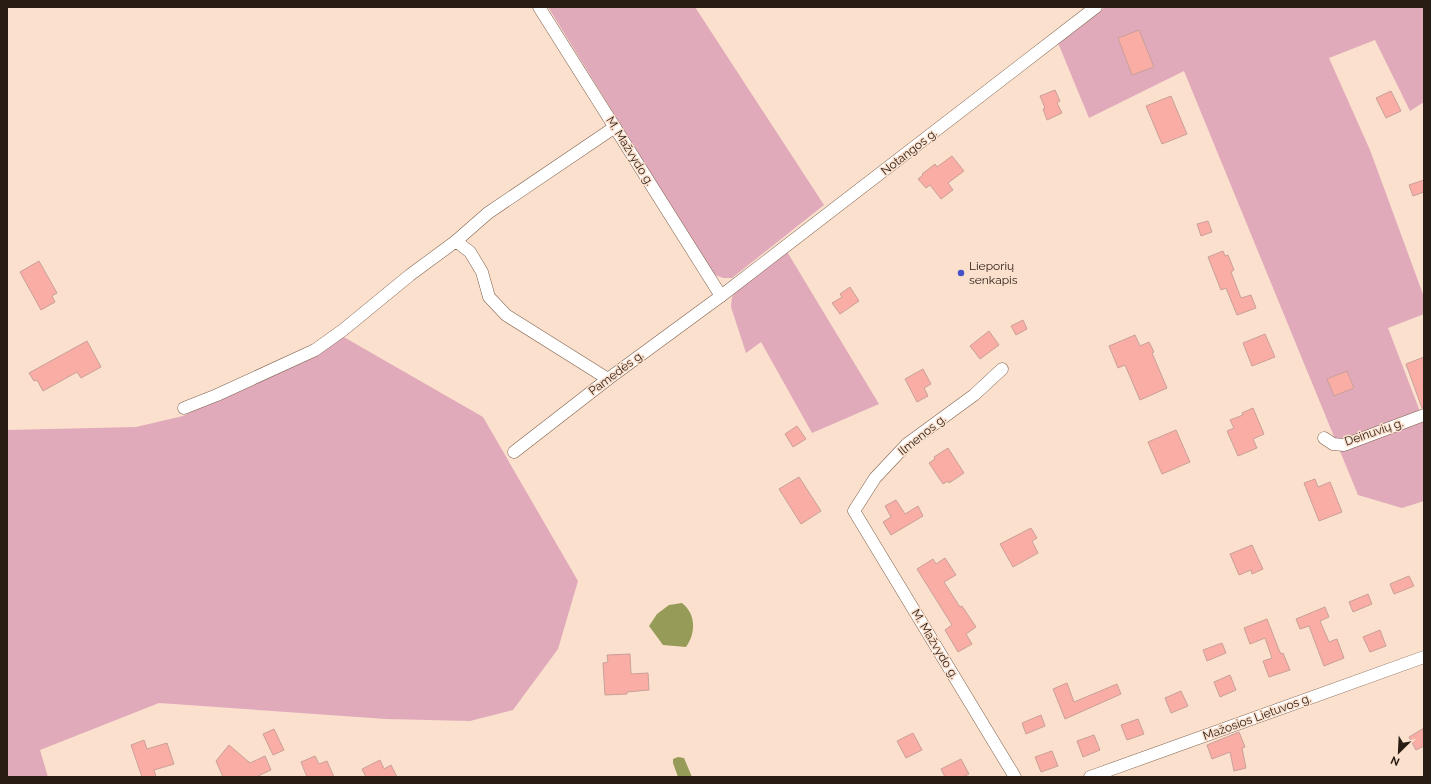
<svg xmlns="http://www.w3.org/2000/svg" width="1431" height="784" font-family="Raleway,sans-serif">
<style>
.green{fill:#e0aabb}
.water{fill:#969c58}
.building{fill:#f9ada4;stroke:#c9a09a}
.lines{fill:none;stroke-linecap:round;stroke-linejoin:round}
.street-casing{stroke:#7e604b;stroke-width:13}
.street{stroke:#fff;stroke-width:12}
.poi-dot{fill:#4553c8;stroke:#fbe0cd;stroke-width:1.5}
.labels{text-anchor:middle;stroke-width:3;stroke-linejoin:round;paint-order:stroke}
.street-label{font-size:12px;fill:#281c13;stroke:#fbe0cd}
.poi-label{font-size:12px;fill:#281c13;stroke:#fbe0cd;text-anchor:start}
</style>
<rect width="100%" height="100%" fill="#fbe0cd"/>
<!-- green -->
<g class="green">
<polygon points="548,7 695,7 824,205 732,278 723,278 713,274"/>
<polygon points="1105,7 1424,7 1424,102 1410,111 1375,40 1329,58 1370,150 1424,297 1424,314 1388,328 1424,422 1424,501 1402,508 1358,495 1184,71 1089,118 1058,43"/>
<polygon points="786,250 879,404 812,433 761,342 746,353 731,307 732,297 738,289"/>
<polygon points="342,336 483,417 578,581 558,649 513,710 470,721 386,719 159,703 40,750 48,777 7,777 7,430 136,427 183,416"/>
</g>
<!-- water -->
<g class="water">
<path d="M682,603c14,11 14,30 4,44l-23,-2 -14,-19 8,-12 12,-9z"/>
<polygon points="678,757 684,758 692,777 678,777 673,763 673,759"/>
</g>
<!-- building -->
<g class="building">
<polygon points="1139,30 1154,67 1132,75 1118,38"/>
<polygon points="1055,90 1060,101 1057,103 1062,113 1047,120 1043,109 1045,108 1040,96"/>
<polygon points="1391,91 1401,111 1386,118 1376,98"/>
<polygon points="1171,96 1187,134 1162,144 1146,106"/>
<polygon points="952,156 964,171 948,183 953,190 941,199 930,185 926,188 918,179 923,175 922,174 935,164 937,167"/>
<polygon points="1424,180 1424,192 1413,196 1409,185"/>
<polygon points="1208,221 1212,232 1201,236 1197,224"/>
<polygon points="1223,251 1225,256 1228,255 1234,270 1231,272 1241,298 1251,295 1256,308 1237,315 1226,288 1221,290 1208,257"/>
<polygon points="39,261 57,293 52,296 55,302 41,310 20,272"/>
<polygon points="850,287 859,301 840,314 832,303 842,297 840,294"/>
<polygon points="1023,320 1027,329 1016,335 1011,326"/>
<polygon points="989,331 999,345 980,359 970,346"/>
<polygon points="1265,334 1275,357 1252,366 1243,343"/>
<polygon points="1135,335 1140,346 1149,342 1154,352 1152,353 1167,388 1140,400 1125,365 1118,368 1109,346"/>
<polygon points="87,341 101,367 81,378 77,372 43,391 37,380 34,381 29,373"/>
<polygon points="1424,357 1424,408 1422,408 1406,364"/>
<polygon points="923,369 931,384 924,388 928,396 917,402 905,379"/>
<polygon points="1347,371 1354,388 1334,396 1327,379"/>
<polygon points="1253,408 1264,434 1253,439 1257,448 1238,456 1227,431 1234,428 1230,420 1243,415 1242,413"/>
<polygon points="797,426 806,439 793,447 785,434"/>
<polygon points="1176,430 1190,462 1162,474 1148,442"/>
<polygon points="948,448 964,473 949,483 948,481 943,484 929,463 935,459 934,457"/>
<polygon points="799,477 821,511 801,524 779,489"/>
<polygon points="1315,479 1318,487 1330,482 1342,512 1319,521 1304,483"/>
<polygon points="896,500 905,514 918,506 923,516 891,535 883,522 891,517 885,506"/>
<polygon points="1031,528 1037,538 1032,541 1038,553 1013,567 1000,544"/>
<polygon points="1252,545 1263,569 1252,574 1251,570 1239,575 1230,554"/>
<polygon points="945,558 956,575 944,582 960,607 962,606 976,627 966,634 972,644 958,652 945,630 952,625 917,569 933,559 936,564"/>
<polygon points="1409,576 1414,586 1394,594 1390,584"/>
<polygon points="1368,594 1372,604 1353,612 1349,602"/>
<polygon points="1325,607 1329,617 1320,621 1329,642 1337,639 1344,658 1324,666 1309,626 1300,629 1296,619"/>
<polygon points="1267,619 1279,650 1281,654 1283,653 1290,670 1269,677 1263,661 1272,658 1265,638 1250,644 1244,628"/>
<polygon points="1380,630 1386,646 1370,652 1363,637"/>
<polygon points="1222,643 1226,653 1207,661 1203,650"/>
<polygon points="630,654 631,674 648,673 649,690 627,692 627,694 605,695 603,663 608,662 607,655"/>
<polygon points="1230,675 1236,690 1220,697 1214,682"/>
<polygon points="1067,683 1074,702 1117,684 1121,694 1065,719 1053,689"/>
<polygon points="1181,691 1188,706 1171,713 1165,698"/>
<polygon points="1041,715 1045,726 1026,734 1022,723"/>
<polygon points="1138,719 1144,734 1127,740 1121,725"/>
<polygon points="1424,728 1424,746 1416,750 1409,737"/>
<polygon points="274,729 284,750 273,755 263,734"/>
<polygon points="1239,732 1245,747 1242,748 1246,768 1234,771 1230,752 1212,759 1207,745"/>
<polygon points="913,733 922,750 906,758 897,741"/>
<polygon points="1094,735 1100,750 1083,757 1077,741"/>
<polygon points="144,740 147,749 167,743 174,764 154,770 156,777 142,777 131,745"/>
<polygon points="229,745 250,763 265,756 271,770 256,777 223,777 216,761"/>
<polygon points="1052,751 1058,766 1041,772 1035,757"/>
<polygon points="315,756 319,764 327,761 334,777 307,777 301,762"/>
<polygon points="961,759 969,774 963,777 945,777 941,769"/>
<polygon points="380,760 384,769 391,765 397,777 366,777 362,769"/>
</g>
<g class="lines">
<!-- street casing -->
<g class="street-casing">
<g id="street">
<polyline points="539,7 721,296"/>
<polyline points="456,241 488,213 615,127"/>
<polyline points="1002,369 974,395 907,444 875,478 854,511 1015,777"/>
<polyline points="184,408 217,395 315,350 343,330 410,275 456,241 470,252 482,272 489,297 506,315 608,379"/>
<polyline points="1324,438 1333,444 1344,445 1424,415"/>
<polyline points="514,452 608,379 721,296 1096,7"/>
<polyline points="1090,777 1424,657"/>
</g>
</g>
<!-- street -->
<use href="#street" class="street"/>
</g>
<!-- markers -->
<circle class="poi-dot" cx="961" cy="273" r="4"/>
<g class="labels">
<!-- street labels -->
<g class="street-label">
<text transform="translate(630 151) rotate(58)" y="4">M. Mažvydo g.</text>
<text transform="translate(909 152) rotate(-38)" y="4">Notangos g.</text>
<text transform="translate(616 373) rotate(-37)" y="4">Pamedės g.</text>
<text transform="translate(1374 432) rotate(-19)" y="4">Deinuvių g.</text>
<text transform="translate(922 435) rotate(-39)" y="4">Ilmenos g.</text>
<text transform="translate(935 644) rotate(59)" y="4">M. Mažvydo g.</text>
<text transform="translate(1257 717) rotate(-20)" y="4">Mažosios Lietuvos g.</text>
</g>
<!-- poi labels -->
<g class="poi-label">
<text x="969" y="270">Lieporių<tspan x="969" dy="14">senkapis</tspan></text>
</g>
</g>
<!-- border -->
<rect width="1431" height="784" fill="none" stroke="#281c13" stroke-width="16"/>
<!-- north arrow -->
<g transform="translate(1399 752) rotate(204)" stroke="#fbe0cd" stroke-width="3" paint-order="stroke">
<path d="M0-3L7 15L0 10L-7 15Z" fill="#281c13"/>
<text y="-6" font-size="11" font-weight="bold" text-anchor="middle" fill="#281c13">N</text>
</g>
</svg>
